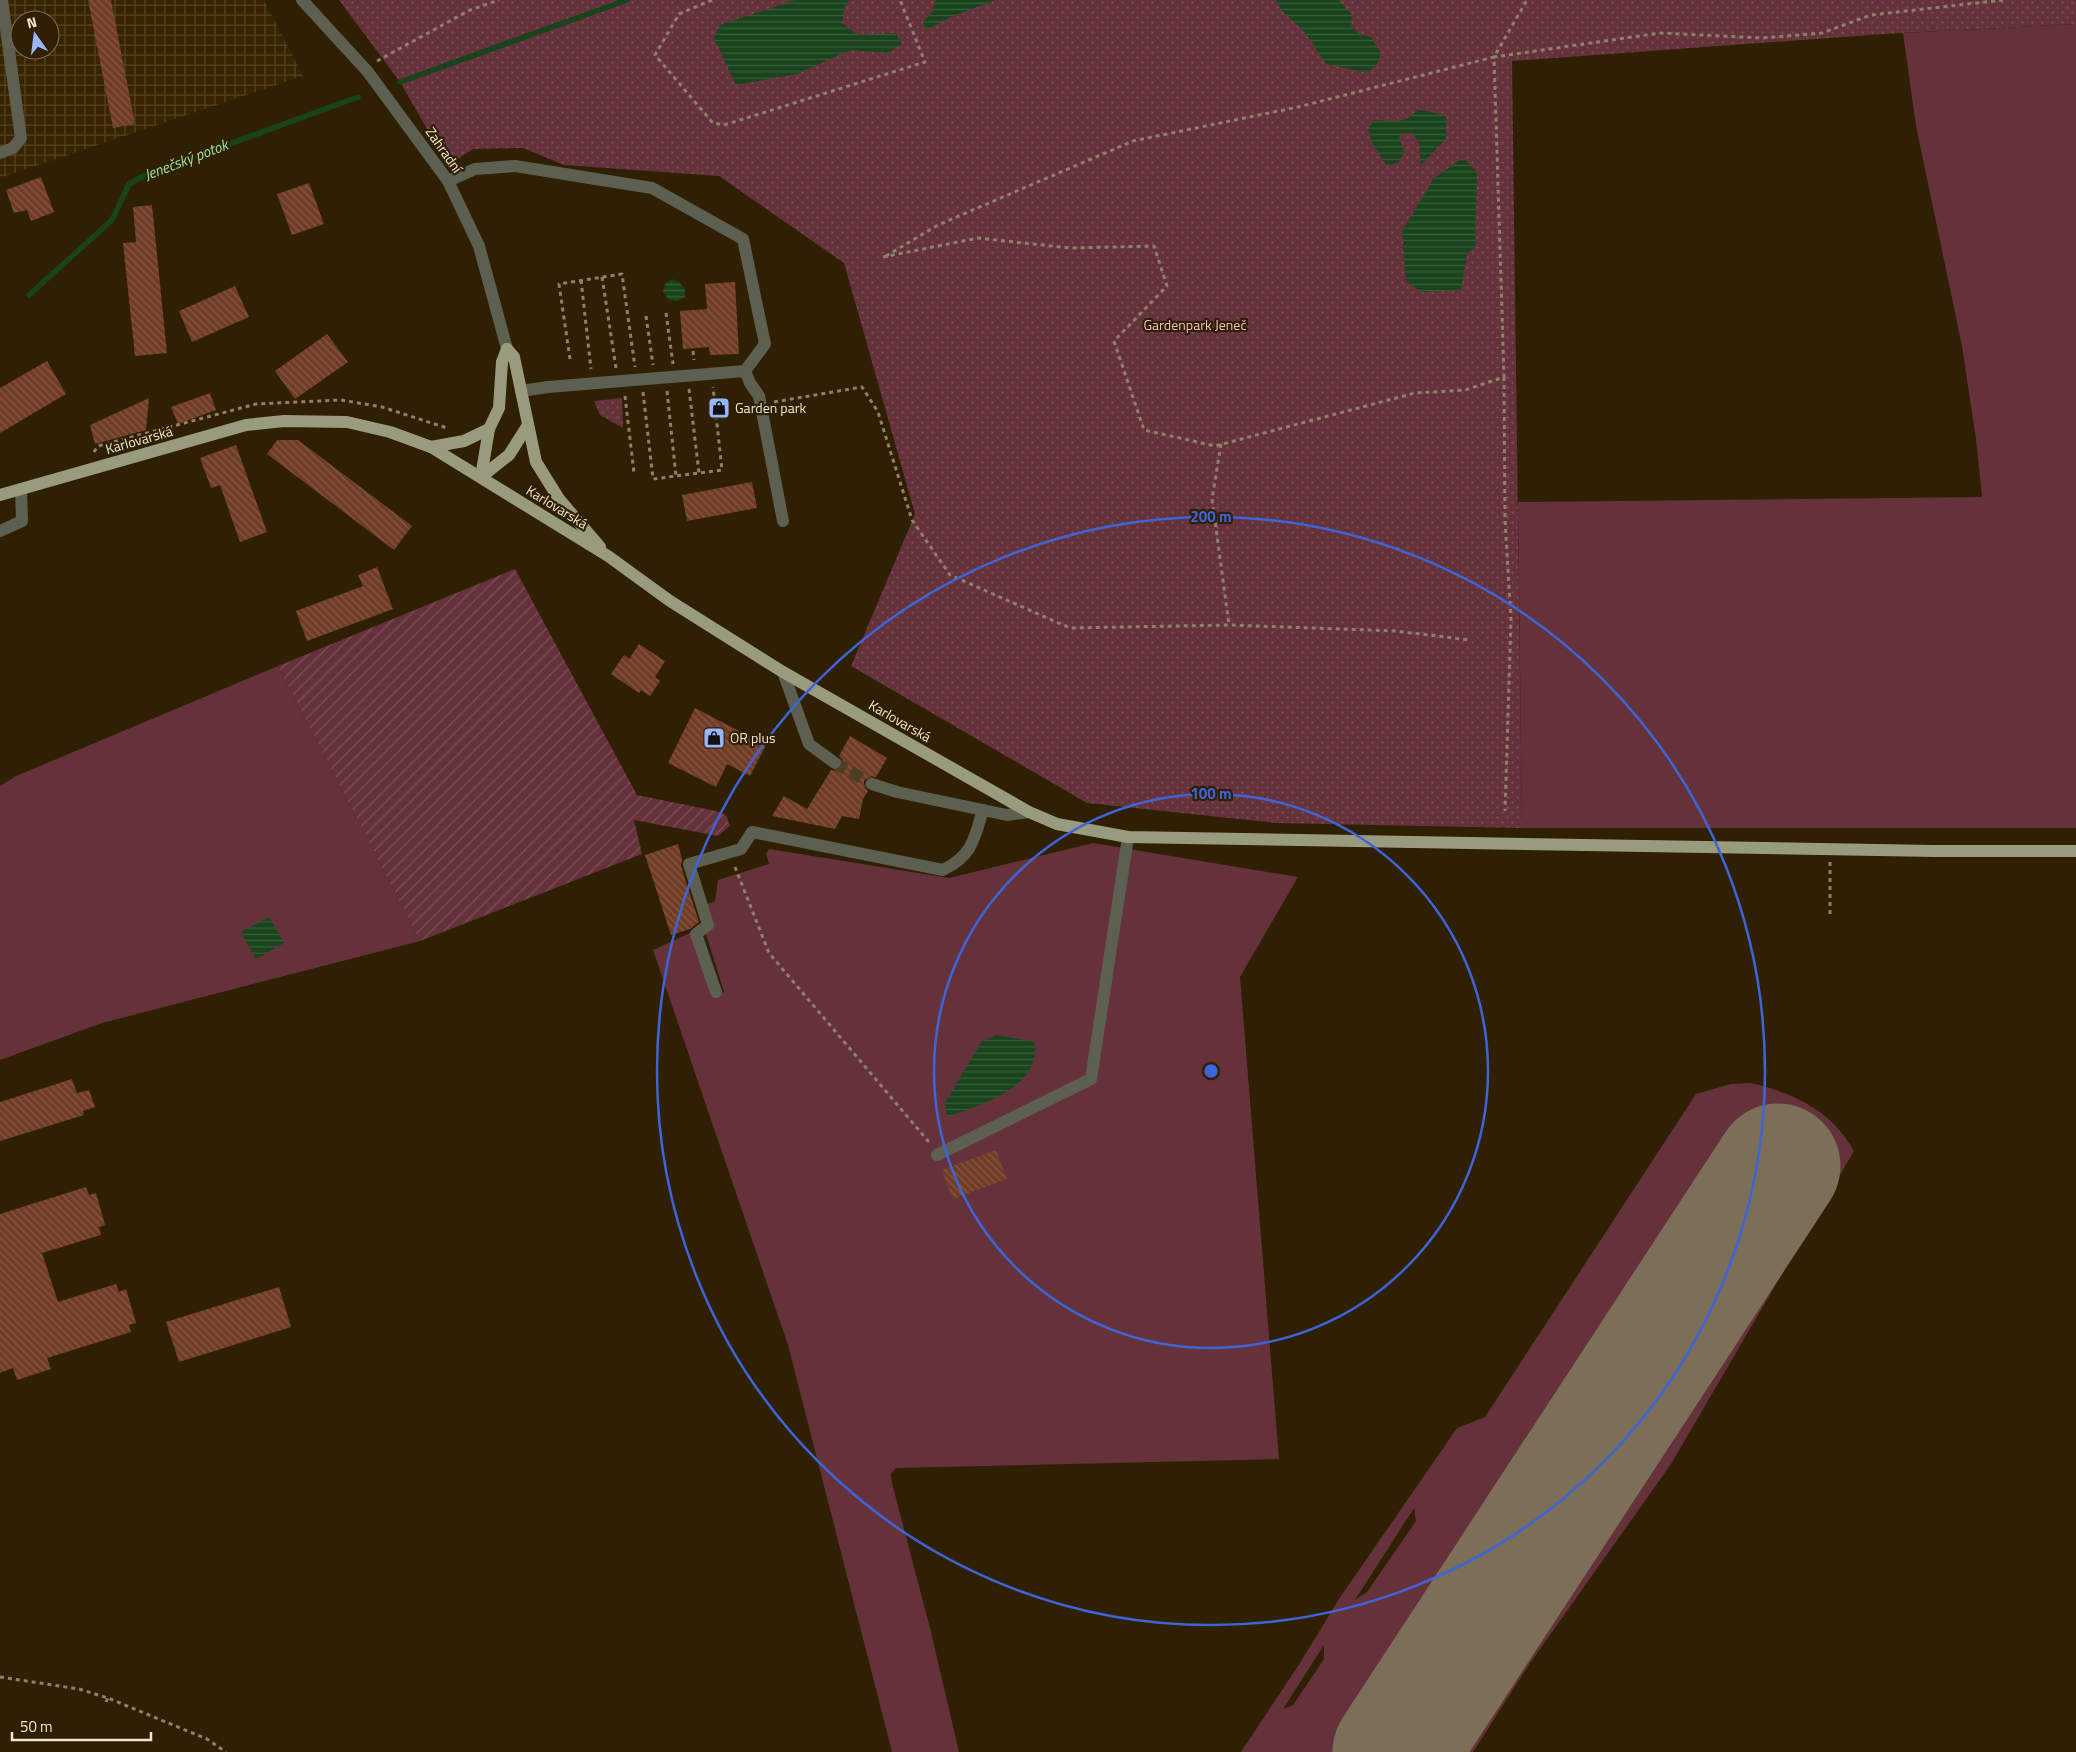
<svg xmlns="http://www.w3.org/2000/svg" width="2076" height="1752" font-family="'Titillium Web',sans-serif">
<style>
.industrial{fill:url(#industrial-grid);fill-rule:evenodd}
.grass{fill:#65323b;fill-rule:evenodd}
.park{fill:url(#park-dots)}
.garden{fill:url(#garden-furrows)}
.water{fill:url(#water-rules)}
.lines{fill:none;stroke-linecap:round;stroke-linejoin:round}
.stream{stroke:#18431b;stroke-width:5.5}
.runway{stroke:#7c6e57;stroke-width:125}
.building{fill:url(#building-back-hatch)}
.minor-tunnel{stroke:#4c3d23;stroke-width:12;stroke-dasharray:12 6;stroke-linecap:butt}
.path{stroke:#8e806a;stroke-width:3;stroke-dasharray:4 4;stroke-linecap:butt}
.minor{stroke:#5d5f51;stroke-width:12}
.major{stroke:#999b7e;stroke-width:12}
.ring{fill:none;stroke:#3d65d8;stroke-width:2.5}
.labels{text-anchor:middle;stroke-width:4.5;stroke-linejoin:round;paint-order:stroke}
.street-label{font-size:14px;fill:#f1e6d6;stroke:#2f1f03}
.park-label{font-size:14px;fill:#f7bdc4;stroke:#2f1f03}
.poi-label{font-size:14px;fill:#f1e6d6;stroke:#2f1f03;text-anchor:start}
.water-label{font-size:15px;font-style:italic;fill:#9fe2a0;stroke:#2f1f03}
.centre{fill:#3d65d8;stroke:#2f1f03;stroke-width:2.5}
.ring-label{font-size:15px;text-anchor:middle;font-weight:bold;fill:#3d65d8;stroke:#2f1f03;stroke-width:4.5;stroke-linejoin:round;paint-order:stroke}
</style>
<defs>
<pattern id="industrial-grid" width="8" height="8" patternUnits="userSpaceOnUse" patternTransform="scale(1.25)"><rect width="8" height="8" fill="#382400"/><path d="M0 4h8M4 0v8" fill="none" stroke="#554424"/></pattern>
<pattern id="park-dots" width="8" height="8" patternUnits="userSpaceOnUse" patternTransform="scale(1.25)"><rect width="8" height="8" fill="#65323b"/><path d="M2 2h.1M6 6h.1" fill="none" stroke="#7c5057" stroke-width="1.8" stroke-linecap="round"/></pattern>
<pattern id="garden-furrows" width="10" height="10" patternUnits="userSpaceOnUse" patternTransform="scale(1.25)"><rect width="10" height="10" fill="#65323b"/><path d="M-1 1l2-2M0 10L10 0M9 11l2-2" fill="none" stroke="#7c5057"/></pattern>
<pattern id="water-rules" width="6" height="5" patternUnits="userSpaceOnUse" patternTransform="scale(1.25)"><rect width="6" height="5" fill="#18431b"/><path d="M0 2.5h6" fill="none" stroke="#3a5e3b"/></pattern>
<pattern id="building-back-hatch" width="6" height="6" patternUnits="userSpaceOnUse" patternTransform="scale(1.25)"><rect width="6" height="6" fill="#713c25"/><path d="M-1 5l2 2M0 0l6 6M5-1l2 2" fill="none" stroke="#865844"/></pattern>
</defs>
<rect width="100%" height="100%" fill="#2f1f03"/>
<!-- industrial -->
<path class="industrial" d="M0,0h264l39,76 -303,102zM20,20h30v30h-30z"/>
<!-- grass -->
<g class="grass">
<polygon points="2076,24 2076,828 1522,828 1518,502 1982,497 1976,439 1962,346 1916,126 1903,33"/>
<polygon points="278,666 420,941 102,1023 0,1060 0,786 16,776"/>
<polygon points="1093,843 1298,877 1240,977 1279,1459 896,1468 891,1474 892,1483 931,1632 959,1752 892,1752 788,1345 653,950 692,932 714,996 724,992 705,931 705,905 715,901 718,880 769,864 766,854 769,849 949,878"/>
<path d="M1751,1083c43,10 81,28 103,68l-183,313 -143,202 -55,86h-232l59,-89 39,-64 118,-171 28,-11 211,-323 35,-10zM1414,1508l2,13 -49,71 -12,8zM1324,1645v14l-31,46 -10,4z"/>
</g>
<!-- park -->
<g class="park">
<polygon points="339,0 2076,0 2076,24 1899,33 1512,61 1522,828 1276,823 1087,803 851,666 915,514 844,263 719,176 564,165 523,148 473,149 448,165 400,82"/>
<polygon points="622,398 623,428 600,415 594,401"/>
</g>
<!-- garden -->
<polygon class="garden" points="515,569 637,795 716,811 726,815 730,826 718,836 634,820 642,854 420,941 278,666"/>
<!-- water -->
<g class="water">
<polygon points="795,0 850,0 845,5 842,23 858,35 895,33 902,44 887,53 850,50 797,74 736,85 714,38 720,25"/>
<polygon points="936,0 996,0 951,17 926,30 923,22 932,12"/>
<polygon points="1276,0 1339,0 1352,15 1351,26 1359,34 1371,37 1381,53 1378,62 1368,73 1326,64 1304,31 1282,11"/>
<path d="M1419,109l27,7v23l-25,26 -2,-23 -7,-9h-9l-4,4 5,15 -5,10 -12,4 -14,-21 -5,-16 6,-9c21,1 29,5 45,-11z"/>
<polygon points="1463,158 1477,172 1475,248 1467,253 1461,290 1421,292 1406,281 1402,231 1434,178"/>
<polygon points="672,279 680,283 685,289 685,297 677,301 669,300 663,292 665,284"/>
<polygon points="269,917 284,943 256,959 241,932"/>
<path d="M996,1035l39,7c0,6 0,14 -2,20 -9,30 -59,45 -86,55l-2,-14 36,-61z"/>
</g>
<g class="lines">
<!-- stream -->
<g class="stream">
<polyline points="400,82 627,0"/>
<polyline points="29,295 112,220 129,184 147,174 358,97"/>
</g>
<!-- runway -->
<polyline class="runway" points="1395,1752 1778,1166"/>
</g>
<!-- building -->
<g class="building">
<polygon points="88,0 111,0 135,124 113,128"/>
<polygon points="41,177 54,212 31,221 27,210 14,213 6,190"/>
<polygon points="309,183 324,224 292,235 277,194"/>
<polygon points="152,205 167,353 135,356 123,243 136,242 133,207"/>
<polygon points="735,282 739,354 710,355 709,347 683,349 680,311 707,309 705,284"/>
<polygon points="235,286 249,317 192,342 179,311"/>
<polygon points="327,334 348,362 295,399 275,371"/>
<polygon points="47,361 66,394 0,433 0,388"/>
<polygon points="210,393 216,410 178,424 171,407"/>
<polygon points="149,398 146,430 95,444 90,425"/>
<polygon points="277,440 298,440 412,526 394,550 267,454"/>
<polygon points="236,445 267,532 240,542 220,485 211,488 200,458"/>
<polygon points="752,482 757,508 687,521 682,495"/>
<polygon points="377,567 393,609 307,641 296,611 363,586 358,575"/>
<polygon points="639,644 665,661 655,677 660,681 650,696 641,690 639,693 611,674 624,655 629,659"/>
<polygon points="695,708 766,745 750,776 727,764 716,787 668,763"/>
<polygon points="850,736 887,758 876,777 870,776 864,781 864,786 868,791 863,799 859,819 842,816 835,829 772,816 784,796 807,809 831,770 838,771 842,767 843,760 839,756"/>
<polygon points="678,844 682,859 681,866 699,922 690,929 671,935 645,855"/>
<polygon points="72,1079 77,1093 89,1090 95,1107 83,1111 84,1115 0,1141 0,1102"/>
<polygon points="996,1150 1007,1179 953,1199 942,1170"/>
<polygon points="86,1187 89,1195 96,1193 105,1225 99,1227 101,1235 42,1253 58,1302 116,1284 119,1292 126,1289 136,1323 129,1325 131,1332 47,1358 51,1369 17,1380 13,1368 0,1373 0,1214"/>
<polygon points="279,1287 291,1327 179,1362 166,1322"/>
</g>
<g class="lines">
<!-- minor-tunnel -->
<polyline class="minor-tunnel" points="835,763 872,784"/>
<!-- path -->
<g class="path">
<polyline points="712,0 679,14 655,55 713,123 724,125 925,62 900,0"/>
<polyline points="377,61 470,10 499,0"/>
<polyline points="886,256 938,225 1133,141 1298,107 1494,57 1527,0"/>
<polyline points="883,257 978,238 1070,248 1154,246 1167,286 1114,341 1144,430 1215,446 1415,393 1465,390 1504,377 1494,57 1660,33 1762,38 1822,33 1871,15 2003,0"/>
<polyline points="602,277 616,368"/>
<polyline points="581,280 591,369"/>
<polyline points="666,313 673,364"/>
<polyline points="646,316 653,365"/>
<polyline points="693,351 694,360"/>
<polyline points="570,359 559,284 622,274 635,367"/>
<polyline points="1504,377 1505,520 1511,620 1505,811"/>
<polyline points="689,389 699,473"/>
<polyline points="667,391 676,476"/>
<polyline points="643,392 653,479 722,470 713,387"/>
<polyline points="625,396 634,473"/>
<polyline points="774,402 862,387 878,412 912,520 950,575 1070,628 1229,625 1396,631 1470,640"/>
<polyline points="1221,444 1212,499 1229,625"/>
<polyline points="94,452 98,446 256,404 341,400 382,407 447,428"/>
<polyline points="1830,862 1830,914"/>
<polyline points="735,867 769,953 928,1141 930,1141"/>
<polyline points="0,1677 79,1689 108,1698 207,1739 226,1752"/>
<polyline points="106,1702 109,1695"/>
</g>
<!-- minor -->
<g class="minor">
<polyline points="302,0 368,72 448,181 479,246 507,349"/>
<polyline points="0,153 13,148 21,138 2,0"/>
<polyline points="448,181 475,169 515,166 652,188 743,239 765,344 745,371 548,387 521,391"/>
<polyline points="745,371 750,383 759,396 783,521"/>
<polyline points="0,531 22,521 21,489"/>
<polyline points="783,672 809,744 835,763"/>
<polyline points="872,784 897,792 1007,815 1029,812"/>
<path d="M716,992l-20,-58 12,-9 -19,-61 52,-15 11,-17 191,38c30,-15 31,-31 40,-60"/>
<polyline points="937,1155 1091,1079 1128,837"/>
</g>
<!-- major -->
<g class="major">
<polyline points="507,349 514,357 536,462 559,499 600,547"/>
<polyline points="431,447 464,441 489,429 499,408 502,362 507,349"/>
<polyline points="481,477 509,455 528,425"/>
<polyline points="481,477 489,429"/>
<polyline points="0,495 246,425 284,421 347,422 390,432 431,447 608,556 670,601 783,672 1029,812 1057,824 1128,837 1934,851 2076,851"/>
</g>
</g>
<!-- distance rings -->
<g class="ring">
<circle cx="1211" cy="1071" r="277"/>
<circle cx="1211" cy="1071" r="554"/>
</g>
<!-- icons -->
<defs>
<g id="shop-square" transform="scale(1.125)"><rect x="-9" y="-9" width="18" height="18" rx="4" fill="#9ab5fd" stroke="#2f1f03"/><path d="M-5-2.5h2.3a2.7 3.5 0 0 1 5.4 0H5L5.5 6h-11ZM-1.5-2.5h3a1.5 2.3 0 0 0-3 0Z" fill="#111"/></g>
</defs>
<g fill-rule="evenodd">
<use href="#shop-square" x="719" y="408"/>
<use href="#shop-square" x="714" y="738"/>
</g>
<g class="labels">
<!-- street labels -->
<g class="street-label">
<text transform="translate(444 150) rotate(55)" y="5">Zahradní</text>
<text transform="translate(139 440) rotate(-16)" y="5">Karlovarská</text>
<text transform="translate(557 507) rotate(32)" y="5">Karlovarská</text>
<text transform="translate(900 721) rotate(30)" y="5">Karlovarská</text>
</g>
<!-- park labels -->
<g class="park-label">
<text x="1195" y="330">Gardenpark Jeneč</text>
</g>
<!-- poi labels -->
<g class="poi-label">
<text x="735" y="413">Garden park</text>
<text x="730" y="743">OR plus</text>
</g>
<!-- water labels -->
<g class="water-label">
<text transform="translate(186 160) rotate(-21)" y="5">Jenečský potok</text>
</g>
</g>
<circle cx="1211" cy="1071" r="8" class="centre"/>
<g class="ring-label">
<text x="1211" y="522">200 m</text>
<text x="1211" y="799">100 m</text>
</g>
<!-- north arrow -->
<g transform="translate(35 35) rotate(346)"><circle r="24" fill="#2f1f03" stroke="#7d6f57"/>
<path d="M0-4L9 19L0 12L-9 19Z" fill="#9ab5fd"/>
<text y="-8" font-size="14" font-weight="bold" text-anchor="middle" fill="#f1e6d6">N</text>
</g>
<!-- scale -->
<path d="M12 1732v8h139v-8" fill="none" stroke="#f1e6d6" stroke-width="2.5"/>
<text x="20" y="1732" font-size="15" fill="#f1e6d6" stroke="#2f1f03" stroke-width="4" paint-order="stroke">50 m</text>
</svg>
